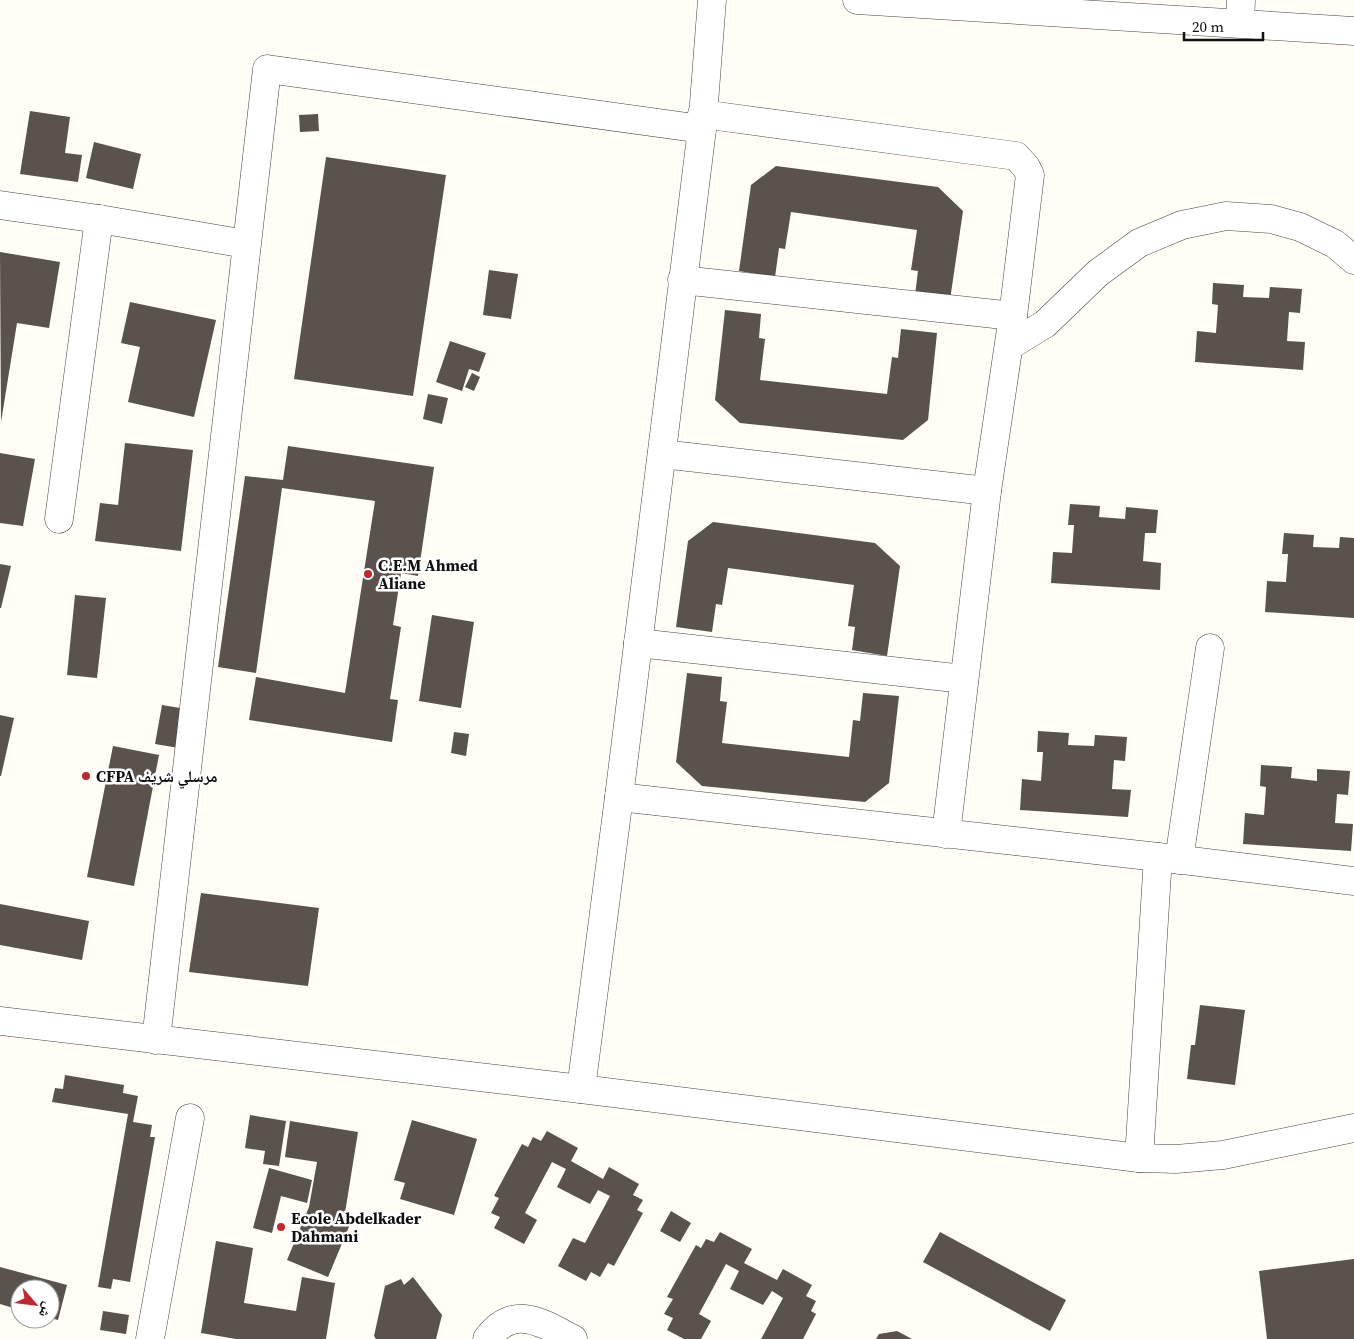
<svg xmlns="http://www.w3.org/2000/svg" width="1354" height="1339" font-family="'Source Serif 4','Noto Naskh Arabic',serif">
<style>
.building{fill:#5a524d}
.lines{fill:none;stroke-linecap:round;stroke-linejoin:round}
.minor-casing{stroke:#444;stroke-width:29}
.minor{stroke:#fff;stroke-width:28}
.poi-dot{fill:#c4262e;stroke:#fff;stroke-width:2}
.labels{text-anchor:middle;stroke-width:5;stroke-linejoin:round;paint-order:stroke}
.poi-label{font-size:16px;font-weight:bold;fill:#111;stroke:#fff;text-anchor:start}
</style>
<rect width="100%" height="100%" fill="#fffdf5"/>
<!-- building -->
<g class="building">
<polygon points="30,111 70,117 65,153 82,155 78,182 20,174"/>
<polygon points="318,114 319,131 300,132 299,115"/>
<polygon points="94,142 141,154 133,189 86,178"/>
<polygon points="326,157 446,175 413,396 294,379"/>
<polygon points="776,166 938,187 963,211 950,300 915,295 918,271 911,270 917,230 791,212 785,249 779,248 775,277 739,271 751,185"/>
<polygon points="0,252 60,262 49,328 17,323 1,422"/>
<polygon points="489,270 518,274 511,319 483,315"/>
<polygon points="1213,283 1244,285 1243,297 1269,298 1270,287 1302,289 1300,313 1289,312 1287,341 1305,342 1303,370 1195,362 1197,331 1216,333 1218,305 1212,304"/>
<polygon points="130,302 216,320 194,417 128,402 140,347 121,343"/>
<polygon points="725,310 761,314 759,338 765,339 760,380 887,394 892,357 898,358 901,329 937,333 928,420 903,440 740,423 715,400"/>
<polygon points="450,341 486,353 479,372 469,369 462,391 436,382"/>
<polygon points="472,373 480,377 474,391 465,387"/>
<polygon points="428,394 448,398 442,424 423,419"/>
<polygon points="125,443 193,450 181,551 95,541 100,503 118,505"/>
<polygon points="288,446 434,467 418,576 401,573 393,625 401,627 390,699 398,700 392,742 249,720 256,677 345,693 375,501 282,488 256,673 218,667 245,476 283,480"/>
<polygon points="0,453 35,459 23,526 0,523"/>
<polygon points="1070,504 1100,506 1099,517 1125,519 1126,507 1158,510 1156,533 1145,533 1143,561 1161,563 1160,590 1051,583 1053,552 1072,553 1074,525 1068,525"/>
<polygon points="713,522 875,543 900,566 887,656 852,650 855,627 848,626 854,585 728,568 722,605 716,604 712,632 676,627 688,541"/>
<polygon points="1284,533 1314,535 1313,547 1339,548 1340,537 1354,538 1354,618 1265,612 1267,581 1286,582 1288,554 1282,554"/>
<polygon points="0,564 11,566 1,608 0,608"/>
<polygon points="75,595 106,598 97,678 67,675"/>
<polygon points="432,615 474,622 461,708 419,701"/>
<polygon points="687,673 722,677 720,701 727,702 722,743 849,757 853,720 860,721 863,693 899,696 889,783 865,802 702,786 676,762"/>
<polygon points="162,705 186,709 179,748 155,744"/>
<polygon points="0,715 14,718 1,776 0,776"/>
<polygon points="1038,731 1069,733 1068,745 1094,746 1095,735 1127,737 1125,761 1114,760 1112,789 1131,790 1128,817 1020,810 1022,779 1041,781 1043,752 1037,752"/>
<polygon points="454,732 469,734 466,756 451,753"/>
<polygon points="113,746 159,755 134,886 87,877"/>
<polygon points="1261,765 1292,767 1291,778 1317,781 1317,769 1350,771 1348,795 1337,794 1335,823 1353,824 1351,851 1243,844 1245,813 1264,815 1266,787 1260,786"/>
<polygon points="201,893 319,908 308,986 189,972"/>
<polygon points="0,904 89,921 82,960 0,945"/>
<polygon points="1200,1005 1245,1010 1235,1085 1187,1079 1191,1045 1195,1045"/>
<polygon points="65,1075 124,1085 123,1093 138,1096 133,1122 152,1125 150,1137 155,1137 130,1282 113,1279 111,1289 98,1287 128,1114 52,1102 55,1088 63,1089"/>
<polygon points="250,1115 286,1121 279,1166 263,1164 265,1151 245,1148"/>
<polygon points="412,1120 477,1139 454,1215 400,1199 405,1183 394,1180"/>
<polygon points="290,1121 358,1132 344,1219 351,1222 328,1277 287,1260 309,1207 317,1162 285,1157"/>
<polygon points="547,1131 578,1148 571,1161 603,1179 609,1167 639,1184 633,1195 643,1200 637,1210 643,1213 614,1266 608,1263 600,1277 591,1272 586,1281 558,1266 573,1238 585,1243 610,1196 598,1190 590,1204 557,1187 566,1169 552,1162 525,1213 537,1220 524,1244 494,1228 500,1217 491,1213 499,1198 494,1196 522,1144 528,1147 533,1137 541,1141"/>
<polygon points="269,1168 312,1180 307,1203 281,1196 272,1233 253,1228"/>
<polygon points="671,1211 691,1223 680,1242 660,1231"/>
<polygon points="720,1232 752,1249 744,1263 777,1280 783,1269 812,1285 806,1296 816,1301 811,1311 816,1314 803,1339 761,1339 783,1298 772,1291 763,1305 730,1289 739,1271 726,1264 699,1314 711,1321 701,1339 684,1339 667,1330 673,1318 664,1314 673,1299 667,1297 696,1245 701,1248 706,1239 714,1242"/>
<polygon points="940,1232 1066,1300 1050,1331 923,1262"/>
<polygon points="216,1241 253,1248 244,1303 296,1311 302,1277 335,1283 326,1339 236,1339 201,1333"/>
<polygon points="1354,1259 1354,1339 1267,1339 1259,1271"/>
<polygon points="0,1267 67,1285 58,1320 50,1318 50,1289 20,1289 20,1310 0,1304"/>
<polygon points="413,1277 442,1315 436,1339 376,1339 374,1336 385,1286 401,1279 404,1285"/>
<polygon points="103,1311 129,1315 126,1334 100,1330"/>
<polygon points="897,1331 912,1339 876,1339 879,1334"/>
</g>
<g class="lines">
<!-- minor casing -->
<g class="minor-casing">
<g id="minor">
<polyline points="857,0 1354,31"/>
<polyline points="1240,23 1241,0"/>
<polyline points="702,114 1016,156 1026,167 1030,175 1013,316 987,491 946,834"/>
<polyline points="0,205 99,219 246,244"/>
<polyline points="682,280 1013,316"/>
<polyline points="1009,346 1045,324 1098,273 1139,243 1182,225 1226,216 1271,219 1300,227 1335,244 1354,260"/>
<polyline points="662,454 987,491"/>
<polyline points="59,519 99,219"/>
<polyline points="638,643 964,679"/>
<polyline points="619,797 1158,857 1354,881"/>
<polyline points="1179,860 1210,648"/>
<polyline points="0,1021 581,1089 1139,1158 1176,1159 1223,1155 1354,1128"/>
<polyline points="156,1040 267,69 702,129"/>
<polyline points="581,1089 619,797 702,129 712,0"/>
<polyline points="1139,1158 1158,857"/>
<polyline points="150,1339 190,1118"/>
<path d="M487,1339c27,-36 55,-16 86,0"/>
</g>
</g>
<!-- minor -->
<use href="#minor" class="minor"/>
</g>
<!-- markers -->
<g class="poi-dot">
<circle cx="368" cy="574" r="5"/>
<circle cx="86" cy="776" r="5"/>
<circle cx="281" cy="1227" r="5"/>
</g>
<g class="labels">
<!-- poi labels -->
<g class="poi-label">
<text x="378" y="571">C.E.M Ahmed<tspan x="378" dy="18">Aliane</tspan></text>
<text x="96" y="782">CFPA مرسلي شريف</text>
<text x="291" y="1224">Ecole Abdelkader<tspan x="291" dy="18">Dahmani</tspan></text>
</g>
</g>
<!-- north arrow -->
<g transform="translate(35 1304) rotate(118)"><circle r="24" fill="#ffffff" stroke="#a0a0a0"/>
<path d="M0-4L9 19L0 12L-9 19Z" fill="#c4262e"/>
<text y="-8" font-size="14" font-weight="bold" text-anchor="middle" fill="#111111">ش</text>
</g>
<!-- scale -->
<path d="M1184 32v8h79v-8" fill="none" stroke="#111111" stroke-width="2.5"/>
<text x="1192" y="32" font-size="15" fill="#111111" stroke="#ffffff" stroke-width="4" paint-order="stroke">20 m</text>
</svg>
